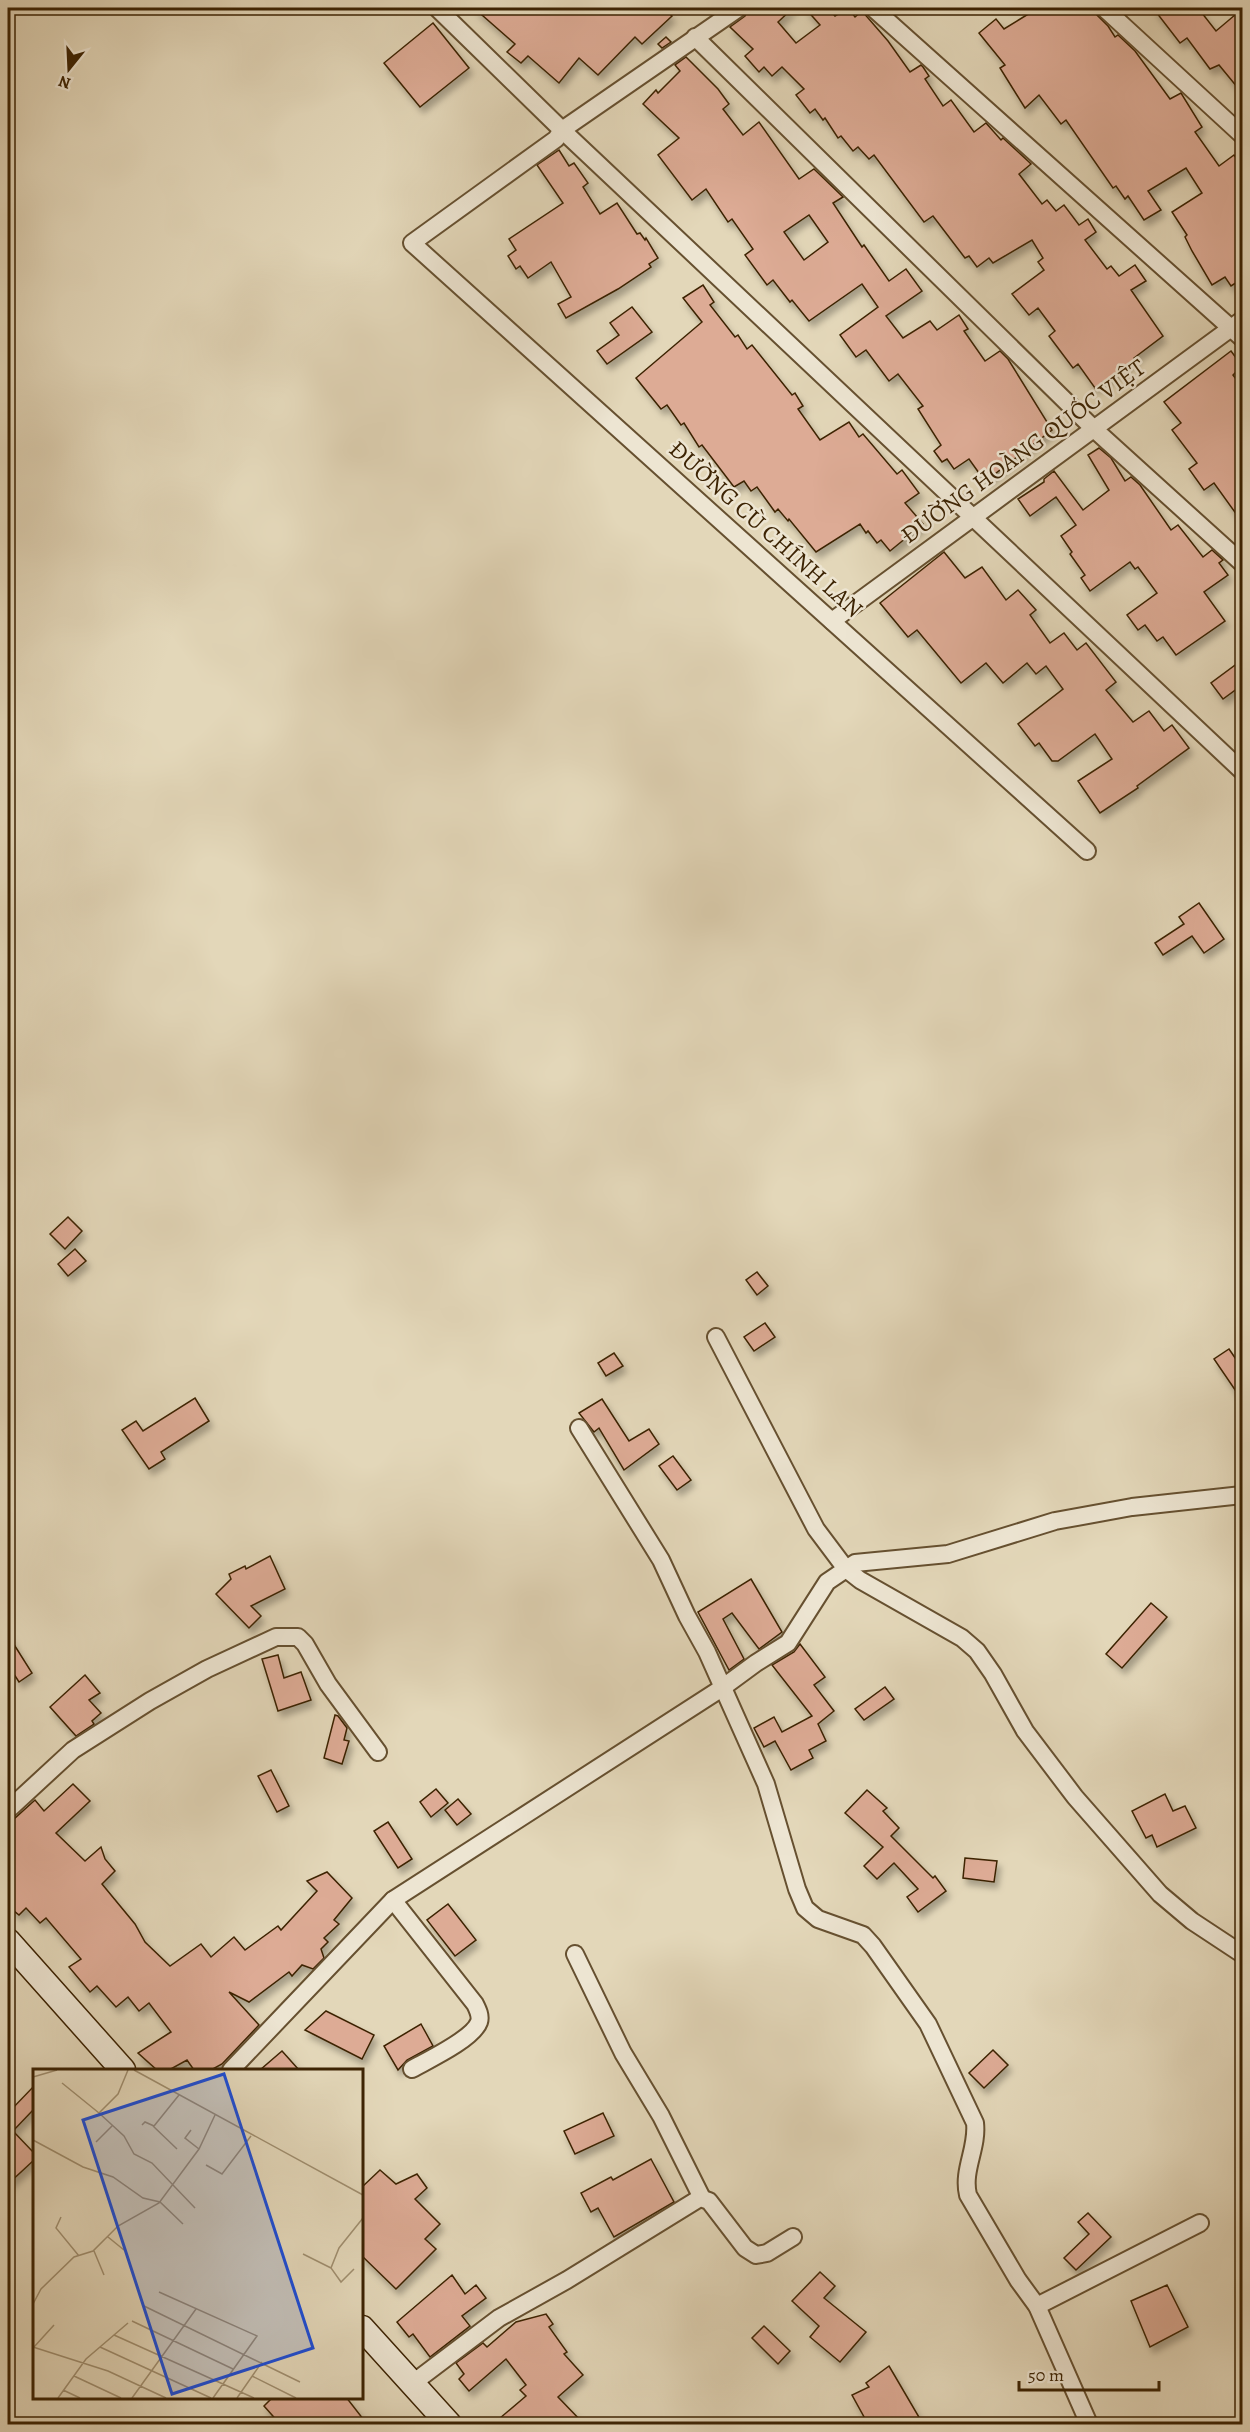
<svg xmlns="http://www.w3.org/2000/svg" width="1250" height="2432" font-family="Alegreya,serif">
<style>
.building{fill:#ddab95;stroke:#3c2303;stroke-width:1.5;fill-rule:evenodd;filter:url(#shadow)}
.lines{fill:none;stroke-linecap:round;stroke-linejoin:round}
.minor-casing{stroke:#665030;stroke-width:20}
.secondary-casing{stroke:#3c2303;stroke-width:27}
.minor{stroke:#ede5d2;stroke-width:16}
.secondary{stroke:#ede5d2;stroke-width:24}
.labels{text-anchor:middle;stroke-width:5;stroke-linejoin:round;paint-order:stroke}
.street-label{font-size:24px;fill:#3c2303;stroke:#ede5d2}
.inset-road{fill:none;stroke:#a08f70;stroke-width:1.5}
.view{fill:#1d4ed8;fill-opacity:0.15;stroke:#1d4ed8;stroke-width:3}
.inset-edge{fill:none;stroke:#3c2303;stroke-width:3}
</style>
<defs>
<filter id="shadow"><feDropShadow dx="3.5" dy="6" stdDeviation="3" flood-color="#0004"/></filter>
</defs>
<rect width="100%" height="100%" fill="#e3d7b9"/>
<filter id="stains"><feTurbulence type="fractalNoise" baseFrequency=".00333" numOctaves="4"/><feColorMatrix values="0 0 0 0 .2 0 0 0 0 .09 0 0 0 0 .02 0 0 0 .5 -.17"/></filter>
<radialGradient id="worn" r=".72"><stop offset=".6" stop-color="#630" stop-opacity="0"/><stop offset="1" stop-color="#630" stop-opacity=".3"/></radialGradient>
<!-- building -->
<g class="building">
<polygon points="474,8 663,8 672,16 642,44 635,37 598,75 579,58 559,83 528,56 521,63 507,52 515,44"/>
<polygon points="749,8 793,8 778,22 796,43 820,25 805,8 828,8 835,16 848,8 855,17 862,11 888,41 910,72 921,65 923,67 929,76 925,79 943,106 951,100 974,132 986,123 1001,140 1003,138 1029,162 1031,164 1019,174 1042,204 1047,200 1056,211 1064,205 1079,225 1088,219 1096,232 1085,240 1107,269 1111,266 1119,276 1135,265 1146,281 1131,290 1163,336 1134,358 1135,359 1095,388 1078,364 1073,368 1049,336 1055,331 1038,308 1029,315 1012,294 1044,270 1038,262 1043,258 1032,240 993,263 989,258 977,267 969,256 965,258 933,216 924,222 874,155 869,159 858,147 853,151 841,136 838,138 825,118 823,120 815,109 810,113 796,95 804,89 782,67 772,76 764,67 759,72 745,56 753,49 730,27 745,16"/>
<polygon points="1026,8 1094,8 1097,15 1108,26 1115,37 1118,35 1135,51 1170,99 1181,93 1202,127 1195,132 1219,166 1234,155 1242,166 1242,279 1231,286 1225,277 1212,285 1192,251 1185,237 1187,235 1172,212 1202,193 1186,168 1148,191 1161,210 1144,220 1128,196 1125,199 1116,186 1113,188 1066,120 1061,124 1039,95 1025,108 1000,68 1005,65 979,33 996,19 1004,29 1030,13"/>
<polygon points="1153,8 1198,8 1216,31 1242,9 1242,93 1219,65 1210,69 1187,38 1180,43"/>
<polygon points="433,23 469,68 420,107 384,63"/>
<polygon points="666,37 671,42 662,48 658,44"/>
<path d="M686,57l32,32 11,15 -6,5 20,26 16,-13 40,57 15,-10 29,28 -10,6 29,44 2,-2 25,36 17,-12 16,22 -36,25 17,22 27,-17 7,9 22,-15 9,14 -4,2 21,30 15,-10 8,8 44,71 -65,50 -7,-8 -1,1 -10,-14 -15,10 -7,-10 -5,3 -8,-11 7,-6 -23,-36 5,-3 -25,-32 -9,7 -23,-31 -10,7 -16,-22 38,-28 -16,-23 -53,37 -17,-21 -2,2 -17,-22 -6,5 -22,-30 8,-6 -21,-30 -4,3 -22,-33 -14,11 -34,-45 21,-17 -36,-34 13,-14 2,3 22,-22 -5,-6zM809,215l19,27 -24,18 -20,-28z"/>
<polygon points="559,150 569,166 574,163 588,183 583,187 600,214 617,203 637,234 640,233 645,240 646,238 658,258 649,264 651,267 618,289 566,318 558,304 571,297 551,262 528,278 520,266 516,269 508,256 516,250 509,239 563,203 537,165"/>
<polygon points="703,285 714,302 710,305 735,337 738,335 747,349 752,345 792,395 795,393 803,406 798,409 820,440 849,422 859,437 863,434 897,474 902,470 919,493 905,503 923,524 890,551 881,540 877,543 868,531 866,533 860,524 816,552 789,519 788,521 778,509 775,512 757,487 751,491 744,481 734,487 702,445 699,447 684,423 681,425 667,405 661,409 636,378 702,322 683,298"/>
<polygon points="632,307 652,332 607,364 597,351 619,335 610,323"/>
<polygon points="1231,351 1242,366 1233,375 1242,387 1242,522 1214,483 1204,490 1189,469 1197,463 1172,430 1181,423 1164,402"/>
<polygon points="1099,448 1111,458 1125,481 1131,477 1140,485 1171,530 1178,525 1203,557 1212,550 1223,560 1219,563 1228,575 1204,592 1225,621 1176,655 1163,637 1157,641 1145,625 1138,630 1127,615 1157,593 1138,567 1135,569 1130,562 1090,591 1081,578 1085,575 1070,554 1072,552 1061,536 1076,525 1056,497 1030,516 1018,499 1044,482 1044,479 1054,471 1083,510 1109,490 1088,455"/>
<polygon points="944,552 965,578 982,567 1006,600 1018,590 1036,610 1030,615 1050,643 1064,633 1077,650 1086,643 1116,682 1106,690 1133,722 1149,711 1164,731 1172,725 1189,748 1137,786 1138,788 1100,813 1078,781 1112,759 1095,734 1058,761 1052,761 1039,743 1035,746 1018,724 1063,689 1046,666 1036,674 1027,663 1003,683 986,663 961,683 917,630 908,637 880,603"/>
<polygon points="1242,660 1242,685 1223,699 1211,683"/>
<polygon points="1199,903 1224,939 1204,953 1192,936 1163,955 1155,943 1184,924 1179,917"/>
<polygon points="68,1217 82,1231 65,1249 50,1234"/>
<polygon points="75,1249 86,1261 68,1276 58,1264"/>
<polygon points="757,1272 768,1286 757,1295 746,1280"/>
<polygon points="765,1323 775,1337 754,1351 744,1337"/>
<polygon points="1229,1349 1242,1368 1242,1400 1214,1359"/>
<polygon points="614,1353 623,1366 606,1376 598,1363"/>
<polygon points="195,1398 209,1421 161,1452 165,1459 149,1469 122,1430 136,1421 143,1431"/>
<polygon points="602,1399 629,1441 649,1429 659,1444 624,1470 599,1428 594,1432 579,1413"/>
<polygon points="673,1456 691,1480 677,1490 659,1466"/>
<polygon points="270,1556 285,1589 251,1606 261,1616 249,1628 216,1594 231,1579 229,1574 245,1566 246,1569"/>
<polygon points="751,1579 782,1632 759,1649 732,1613 723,1619 744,1659 729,1670 698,1612"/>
<polygon points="1151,1603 1167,1617 1122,1668 1106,1654"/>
<polygon points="8,1635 32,1673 19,1682 8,1665"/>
<polygon points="800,1644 825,1677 814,1685 834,1711 818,1724 826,1741 809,1750 813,1758 791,1770 775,1741 764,1747 754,1728 774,1717 782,1732 812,1716 772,1665 794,1652"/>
<polygon points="278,1655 284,1678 301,1672 311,1700 278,1711 262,1659"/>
<polygon points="85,1675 100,1693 89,1700 101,1713 92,1721 94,1724 76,1736 50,1707"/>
<polygon points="885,1687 894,1699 864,1720 855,1709"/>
<polygon points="335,1715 338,1716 347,1728 344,1740 349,1741 342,1764 324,1758"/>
<polygon points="271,1770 289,1806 277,1812 258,1776"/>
<polygon points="73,1784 90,1801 56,1833 85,1861 101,1847 105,1859 115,1871 102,1884 135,1924 145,1942 170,1966 201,1944 211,1957 234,1937 245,1950 278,1926 281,1930 317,1891 307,1881 327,1872 352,1898 334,1920 339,1924 324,1938 328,1942 321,1949 324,1958 313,1969 302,1965 292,1976 289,1972 249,2002 229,1992 259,2025 222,2064 211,2070 194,2070 187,2060 169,2070 157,2070 138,2053 171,2032 149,2003 139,2011 128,1997 116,2007 97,1986 90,1992 69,1967 81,1959 46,1918 40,1923 26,1908 19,1915 8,1906 8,1821 15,1818 35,1800 44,1811"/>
<polygon points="436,1789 448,1803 431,1817 420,1802"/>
<polygon points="867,1790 887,1808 883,1811 899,1828 891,1836 933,1878 935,1876 946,1891 918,1912 907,1897 918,1889 894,1863 877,1879 864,1866 883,1847 845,1813"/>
<polygon points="1165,1794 1173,1811 1185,1806 1196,1828 1157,1847 1152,1835 1146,1838 1132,1811"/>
<polygon points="458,1799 471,1814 457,1825 445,1810"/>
<polygon points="388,1822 412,1859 398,1868 374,1831"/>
<polygon points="965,1858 997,1861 994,1882 963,1878"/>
<polygon points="448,1904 476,1940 455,1956 427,1920"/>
<polygon points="326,2011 374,2035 362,2059 305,2030"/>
<polygon points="421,2024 433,2046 407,2060 398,2070 384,2046"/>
<polygon points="993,2050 1008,2065 984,2088 969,2073"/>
<polygon points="282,2051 299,2070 260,2070"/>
<polygon points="34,2086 34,2109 13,2131 34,2153 34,2160 8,2184 8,2113"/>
<polygon points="603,2113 614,2136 575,2154 564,2131"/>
<polygon points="651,2159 674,2202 614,2237 598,2208 591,2212 581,2193 611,2177 613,2180"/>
<polygon points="380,2170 396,2184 417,2174 427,2188 415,2199 440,2224 425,2239 436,2249 396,2289 362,2256 362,2187"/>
<polygon points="1088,2213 1111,2237 1076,2270 1064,2258 1089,2234 1078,2222"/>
<polygon points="820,2272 835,2286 824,2298 866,2332 840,2362 810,2337 819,2326 792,2301"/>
<polygon points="452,2275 465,2294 476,2285 486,2298 462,2316 470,2326 430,2357 413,2334 409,2337 397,2322"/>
<polygon points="1167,2285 1188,2327 1150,2347 1131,2301"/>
<polygon points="546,2314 553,2324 549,2327 567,2352 564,2354 583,2375 558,2397 584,2424 493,2424 526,2396 520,2390 526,2385 506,2359 469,2391 459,2379 464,2374 456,2363 483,2343 487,2347 516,2322"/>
<polygon points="764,2326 790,2351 778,2364 752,2338"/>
<polygon points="889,2366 923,2424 868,2424 852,2395 869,2387 866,2383"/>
<polygon points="273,2397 346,2397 367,2424 280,2424 264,2406"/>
</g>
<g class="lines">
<!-- minor casing -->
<g class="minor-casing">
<g id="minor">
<polyline points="437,8 562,130 1242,771"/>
<polyline points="739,8 562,130 556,139 412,243 1087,851"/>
<polyline points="873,8 1242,338"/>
<polyline points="1104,8 1242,135"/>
<polyline points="695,37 1094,429 1242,563"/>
<polyline points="832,621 1242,320"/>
<polyline points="716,1337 816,1529 846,1569 860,1580 962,1638 977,1651 993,1674 1025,1731 1075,1797 1160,1894 1192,1921 1242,1954"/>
<path d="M579,1428l82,132 26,56 20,36 59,132 31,105 8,19 13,11 45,16 10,11 55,78 47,99c3,25 -13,47 -7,72l50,85 19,26 52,118"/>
<polyline points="8,1810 73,1750 150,1701 207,1669 276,1637 298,1637 305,1644 328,1684 378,1752"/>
<path d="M393,1900l82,104c3,6 6,12 4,18 -6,17 -51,38 -67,47"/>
<polyline points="575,1954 623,2053 661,2116 702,2198"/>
<polyline points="231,2070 393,1900 722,1688 756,1663 788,1643 827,1582 855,1563 948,1554 1055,1521 1132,1507 1242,1495"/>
<polyline points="1037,2306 1200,2223"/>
<polyline points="413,2383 499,2318 567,2280 700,2198 709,2201 745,2248 756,2255 767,2253 793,2237"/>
</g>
</g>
<!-- secondary casing -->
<g class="secondary-casing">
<g id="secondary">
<polyline points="8,1941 123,2070"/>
<polyline points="362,2328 449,2424"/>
</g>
</g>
<!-- minor -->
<use href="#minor" class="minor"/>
<!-- secondary -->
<use href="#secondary" class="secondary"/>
</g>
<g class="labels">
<!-- street labels -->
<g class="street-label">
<text transform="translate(1023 451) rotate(-36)" y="8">ĐƯỜNG HOÀNG QUỐC VIỆT</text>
<text transform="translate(766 529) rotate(42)" y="8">ĐƯỜNG CÙ CHÍNH LAN</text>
</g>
</g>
<!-- overview -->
<g transform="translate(33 2069)">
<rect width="330" height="330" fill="#e3d7b9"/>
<path class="inset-road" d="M101,1l229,125M0,8l24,-7M29,14l37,30 25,23 10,18 18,9 43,45M66,44l19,-19 10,-24M109,56l3,-3 9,4 25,-31M120,57l24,23M158,61l-6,8 14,11M0,71l50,27 30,10 30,21 17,4 23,22M63,73l16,-16M173,96l16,9 29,-38M28,148l-5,11 23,28M75,168l16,13M61,182l10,24M270,185l28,14M321,200l-13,13 -10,-14 8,-20 24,-30M126,223l98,44 -44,62M0,235l8,-15 33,-32 19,-6 25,-25 41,-23 40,-54 16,-34M111,237l156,76M99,252l101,48M81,266l140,63M0,278l75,24 58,27M1,278l20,-22M67,278l111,51M41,307l47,22M219,307l44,22M30,321l17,8M25,329l28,-39 42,-36M99,329l64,-89M204,329l25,-36"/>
<path class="view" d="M191,5l89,274 -141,46 -89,-274z"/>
<rect width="330" height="330" class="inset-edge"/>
</g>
<!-- margin -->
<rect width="1250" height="2432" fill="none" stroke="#e3d7b9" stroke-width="30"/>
<rect x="9" y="9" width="1232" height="2414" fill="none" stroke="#3c2303" stroke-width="3"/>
<rect x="15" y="15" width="1220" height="2402" fill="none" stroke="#3c2303" stroke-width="1.5"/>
<!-- north arrow -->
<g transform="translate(69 69) rotate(198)" stroke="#ede5d2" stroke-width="4.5" paint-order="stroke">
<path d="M0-4.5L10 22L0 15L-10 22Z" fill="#3c2303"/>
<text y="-9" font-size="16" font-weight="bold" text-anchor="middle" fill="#3c2303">N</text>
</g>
<!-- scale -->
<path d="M1019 2381v9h140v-9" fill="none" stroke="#3c2303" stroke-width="3"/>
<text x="1028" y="2381" font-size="18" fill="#3c2303" stroke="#ede5d2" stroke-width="4.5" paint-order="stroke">50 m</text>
<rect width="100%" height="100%" filter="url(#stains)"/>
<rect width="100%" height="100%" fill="url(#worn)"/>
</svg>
